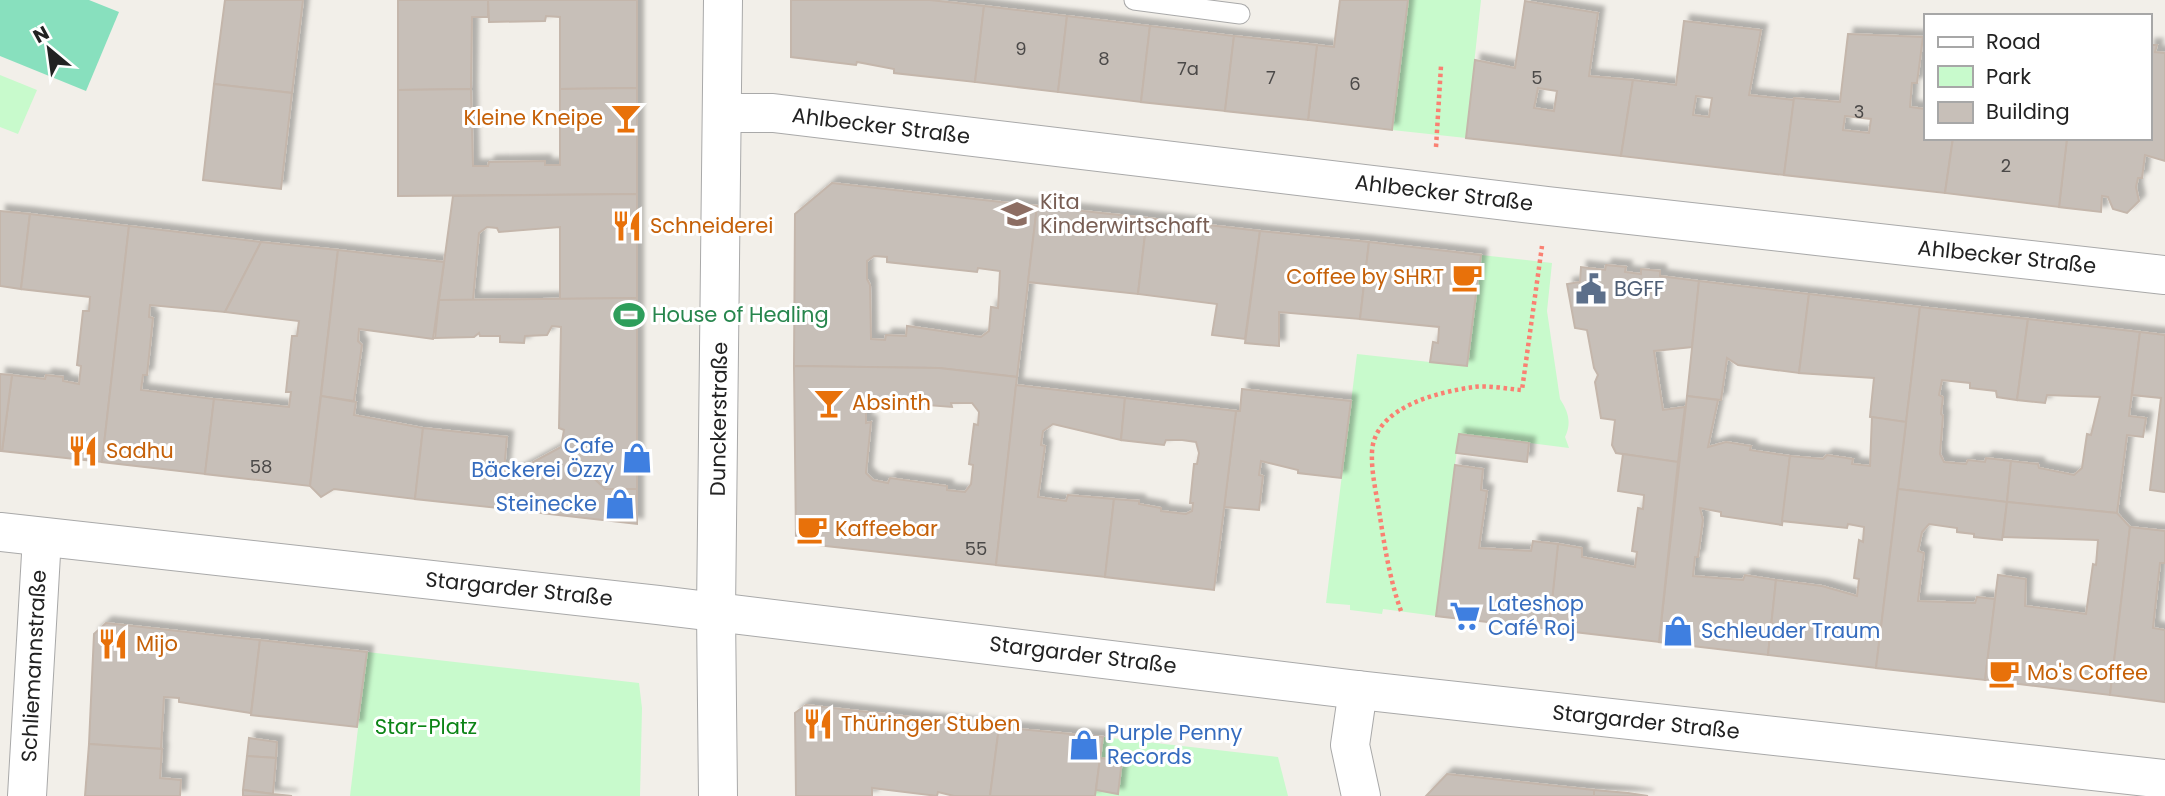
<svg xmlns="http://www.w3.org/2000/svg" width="2165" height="796" font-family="Poppins,sans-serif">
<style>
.park{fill:#c8facc}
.pitch{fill:#88e0be}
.building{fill:#c7bfb8;stroke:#c4b6ab;stroke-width:2;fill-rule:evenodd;filter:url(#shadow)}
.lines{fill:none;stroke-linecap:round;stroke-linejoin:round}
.lane-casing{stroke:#a9a9a9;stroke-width:21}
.street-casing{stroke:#a9a9a9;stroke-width:40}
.path{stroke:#fa8072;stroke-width:4.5;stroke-dasharray:3.5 3.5;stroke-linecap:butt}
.lane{stroke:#fff;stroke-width:19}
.street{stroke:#fff;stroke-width:38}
.labels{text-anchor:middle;stroke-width:6;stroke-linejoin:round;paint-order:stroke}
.number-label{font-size:18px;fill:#4b4948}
.food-label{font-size:21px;fill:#c56008;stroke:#fff;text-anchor:start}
.street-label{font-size:21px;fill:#222;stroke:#fff}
.education-label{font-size:21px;fill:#785e54;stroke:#fff;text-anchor:start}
.service-label{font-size:21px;fill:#4e5e75;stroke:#fff;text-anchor:start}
.leisure-label{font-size:21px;fill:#27864d;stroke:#fff;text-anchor:start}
.shop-label{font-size:21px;fill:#366cbe;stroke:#fff;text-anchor:start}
.park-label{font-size:21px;fill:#0c8416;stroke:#fff}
</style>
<defs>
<filter id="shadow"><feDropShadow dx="6" dy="-6" stdDeviation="2" flood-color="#0004"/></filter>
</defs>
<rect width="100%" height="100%" fill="#f2efe9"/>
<!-- park -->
<g class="park">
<polygon points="1408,0 1481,0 1466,138 1392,130"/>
<polygon points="0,75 37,90 18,134 0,127"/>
<path d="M1481,255l71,8 -5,48 13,88c8,12 12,24 5,38l4,11 -110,-14 -23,182 -53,-7 -1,5 -32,-4v-5l-24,-2 31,-249 109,12z"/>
<polygon points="367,652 639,683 642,708 640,796 350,796"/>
<polygon points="1103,737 1278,757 1288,796 1095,796"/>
</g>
<!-- pitch -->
<polygon class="pitch" points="0,0 89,0 119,12 86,91 0,56"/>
<!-- building -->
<g class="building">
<polygon points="225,0 303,0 292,93 214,84"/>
<polygon points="398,0 488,0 488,17 472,17 471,89 398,90"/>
<polygon points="488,0 637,0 637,88 560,89 560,17 546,16 545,21 489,22"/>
<polygon points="791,0 930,0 984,6 975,82 894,73 894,69 857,62 856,65 791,57"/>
<polygon points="1340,0 1408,0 1392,130 1308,120 1317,45 1334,47"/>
<path d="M1525,1l73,12 -9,63 44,4 -12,76 -155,-18 9,-78 40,8zM1538,88l19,3 -3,20 -20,-3z"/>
<polygon points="984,6 1067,16 1058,92 975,82"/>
<polygon points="1067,16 1150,26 1141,102 1058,92"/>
<path d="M1684,21l77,9 -12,65 45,5 -10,75 -163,-19 12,-76 43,5zM1696,96l16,2 -3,19 -16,-2z"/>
<polygon points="1150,26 1234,36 1225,111 1141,102"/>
<path d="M1848,34l75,3 -6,46h-5l-2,24 15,2v29h28l-8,55 -161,-18 10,-77 46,4zM1845,116l26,3 -2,14 -26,-3z"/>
<polygon points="1234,36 1317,45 1308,120 1225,111"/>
<polygon points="2149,45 2157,45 2155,52 2165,53 2165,161 2145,155 2142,178 2138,178 2136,187 2139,201 2127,213 2113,209 2108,197 2102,196 2101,212 2059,207 2067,138 2149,138"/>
<polygon points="214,84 292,93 281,189 203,180"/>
<polygon points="637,88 637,194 398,196 398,90 471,89 473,166 488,166 489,162 545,161 545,165 560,165 560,89"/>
<polygon points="1953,138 2067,138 2059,207 1945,193"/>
<path d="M832,183l205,23 -20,171 -78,-9 -145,-2 1,-152zM874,256l13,1v5l90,10 1,-4 22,3 -2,37 -7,-1 -2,24 -8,6 -74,-11 -1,10 -20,-1 -1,5 -14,-1 -1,-54 -3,-6v-18z"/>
<polygon points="637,194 637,298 560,299 560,227 499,232 497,228 487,227 479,233 473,300 439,300 453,196"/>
<polygon points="1037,206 1147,218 1138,294 1028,282"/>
<polygon points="0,211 30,214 21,289 0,286"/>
<polygon points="30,214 129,226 102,462 2,451 12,375 45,379 46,375 63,377 63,381 79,384 81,366 77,365 83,311 89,311 90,297 21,289"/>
<polygon points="1147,218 1260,231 1245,339 1212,335 1217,304 1138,294"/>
<polygon points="129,226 261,242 225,312 150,305 149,317 153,318 147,375 143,375 141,390 214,399 205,474 102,462"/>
<polygon points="1260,231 1369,242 1360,319 1279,312 1279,346 1245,343"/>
<polygon points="261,242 338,250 310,486 205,474 214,399 289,407 291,392 286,392 292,336 297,336 299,321 225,312"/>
<polygon points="1369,242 1481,255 1467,366 1430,362 1433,342 1438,343 1439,327 1360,319"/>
<polygon points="338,250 444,262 433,339 359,329 358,341 362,345 354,401 321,396"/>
<polygon points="1606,265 1626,267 1625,272 1641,274 1641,269 1660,271 1660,276 1699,281 1692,347 1654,351 1663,410 1685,407 1678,462 1616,453 1612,445 1615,420 1601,418 1595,382 1598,375 1594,368 1587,330 1575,328 1567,284 1580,282 1581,267 1605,270"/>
<polygon points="1699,281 1809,294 1799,373 1738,365 1727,358 1721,400 1687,396"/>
<polygon points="1809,294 1920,307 1906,422 1870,417 1874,378 1799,373"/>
<polygon points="637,298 637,489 605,489 561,447 564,430 559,428 561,327 552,326 547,335 525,336 524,343 500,342 500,336 480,336 479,333 474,337 435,338 439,300"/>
<polygon points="1920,307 2028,319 2017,400 1997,397 1996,391 1970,388 1970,383 1942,380 1939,395 1943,397 1941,414 1943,416 1940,454 1944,462 1966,464 1968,460 1985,462 1986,458 2011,461 2007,502 1898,489"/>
<polygon points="2028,319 2140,332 2129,416 2146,418 2143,437 2127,435 2117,513 2007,502 2011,461 2038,464 2039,468 2074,475 2082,468 2087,434 2091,435 2100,397 2047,395 2045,403 2017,400"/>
<polygon points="2140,332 2165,335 2165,492 2150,490 2161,398 2132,395"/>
<path d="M794,366l145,2 78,9 -21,188 -197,-22 -3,-4zM876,401l76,6 -1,-4h21l7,9 -1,13 -4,-1 -5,40 4,1 -2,19 -6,8 -18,-2v-4l-57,-8 -2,5 -15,-3 -7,-7 5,-51 -5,1v-17z"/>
<polygon points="0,374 12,375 2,451 0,451"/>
<polygon points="1016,385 1125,398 1121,440 1053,424 1043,431 1041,445 1045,446 1038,497 1066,501 1068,495 1114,499 1105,577 996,565"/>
<polygon points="1242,389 1351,401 1341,478 1298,473 1298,470 1261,461 1259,475 1263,476 1259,510 1224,507 1236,411 1240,411"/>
<polygon points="321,396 356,402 354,415 423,428 415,499 334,489 321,497 310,486"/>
<polygon points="1687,396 1718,400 1708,447 1726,442 1751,446 1750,450 1790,456 1782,525 1721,516 1721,512 1700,508 1703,520 1698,557 1695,557 1693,576 1743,580 1745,575 1776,580 1768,655 1659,642"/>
<polygon points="1125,398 1236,411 1214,590 1105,577 1114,499 1139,501 1139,504 1161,508 1161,511 1186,514 1192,511 1193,503 1190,503 1194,464 1197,464 1199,453 1196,442 1182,440 1166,440 1164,445 1121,440"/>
<polygon points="1872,417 1906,422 1876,668 1768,655 1776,580 1822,586 1857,596 1859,579 1854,578 1859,540 1863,542 1864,527 1848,524 1847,528 1782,521 1790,456 1823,459 1827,455 1853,459 1852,464 1870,466"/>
<polygon points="423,428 507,437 504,471 513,473 561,447 605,489 637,489 637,524 515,510 515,507 499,504 498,508 415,499"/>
<polygon points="1459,434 1529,443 1527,462 1456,453"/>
<polygon points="1623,454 1678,462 1659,642 1549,629 1558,544 1582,548 1582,557 1635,567 1637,552 1632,551 1638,508 1643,509 1644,495 1618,491"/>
<polygon points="1455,465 1483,469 1481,490 1487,491 1479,548 1531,551 1533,541 1558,544 1549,629 1436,616"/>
<polygon points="1898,489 2007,502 2002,540 1974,537 1974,534 1957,532 1957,528 1929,524 1922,532 1918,551 1924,553 1918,601 1975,603 1977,597 1995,599 1985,680 1876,668"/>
<polygon points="2007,502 2117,513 2130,527 2110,695 1985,680 1998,575 2026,579 2025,606 2086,614 2093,564 2096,565 2098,540 2003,537"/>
<polygon points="2130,527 2165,531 2165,563 2160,563 2153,628 2165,630 2165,702 2110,695"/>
<polygon points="106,623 260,640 251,713 179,702 179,698 164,697 161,749 89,744 94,634"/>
<polygon points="260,640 367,652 357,727 251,715"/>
<polygon points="806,705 999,727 990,796 954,796 938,792 937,796 872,788 872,796 796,796 795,713"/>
<polygon points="999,727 1103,737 1095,796 990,796"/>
<polygon points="249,738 277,742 276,758 247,756"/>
<polygon points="89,744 162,749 160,778 181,780 180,796 85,796"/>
<polygon points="247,756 276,758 273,794 243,790"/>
<polygon points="1100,758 1122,760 1118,794 1096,790"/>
<polygon points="1447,774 1594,790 1594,796 1426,796"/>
<polygon points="243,790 273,794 292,796 243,796"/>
<polygon points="1594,790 1628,793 1648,796 1594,796"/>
</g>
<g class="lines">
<!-- lane casing -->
<g class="lane-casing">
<polyline id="lane" points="1134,0 1240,14"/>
</g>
<!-- street casing -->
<g class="street-casing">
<g id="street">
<polyline points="723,113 773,113 1548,206 2165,275"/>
<polyline points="0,532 658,605 1358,690 2165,779"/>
<polyline points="1358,690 1350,745 1361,796"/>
<polyline points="27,796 42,537"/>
<polyline points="718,796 716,612 723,0"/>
</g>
</g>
<!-- path -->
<g class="path">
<polyline points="1436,147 1441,66"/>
<path d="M1401,611c-11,-31 -16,-62 -21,-94 -3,-21 -9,-44 -8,-65 2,-45 66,-60 102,-65 15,-2 33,2 48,3l20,-144"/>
</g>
<!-- lane -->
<use href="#lane" class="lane"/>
<!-- street -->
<use href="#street" class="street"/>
</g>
<!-- icons -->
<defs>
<g id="bar-bare" transform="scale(2.415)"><path d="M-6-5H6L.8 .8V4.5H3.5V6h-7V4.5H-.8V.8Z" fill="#e8710a" stroke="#fff" stroke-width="2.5" paint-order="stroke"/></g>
<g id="school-bare" transform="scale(2.415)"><path d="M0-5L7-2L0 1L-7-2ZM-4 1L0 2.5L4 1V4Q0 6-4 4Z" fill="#8d6e63" stroke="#fff" stroke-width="2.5" paint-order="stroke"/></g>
<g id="restaurant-bare" transform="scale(2.415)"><path d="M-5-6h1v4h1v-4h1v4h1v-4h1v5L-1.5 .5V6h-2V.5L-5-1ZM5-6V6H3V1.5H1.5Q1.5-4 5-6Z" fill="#e8710a" stroke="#fff" stroke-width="2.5" paint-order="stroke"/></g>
<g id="cafe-bare" transform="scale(2.415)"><path d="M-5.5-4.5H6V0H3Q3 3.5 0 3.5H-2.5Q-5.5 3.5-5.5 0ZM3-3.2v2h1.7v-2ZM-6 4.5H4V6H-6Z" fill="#e8710a" stroke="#fff" stroke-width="2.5" paint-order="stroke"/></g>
<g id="civic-bare" transform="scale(2.415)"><path d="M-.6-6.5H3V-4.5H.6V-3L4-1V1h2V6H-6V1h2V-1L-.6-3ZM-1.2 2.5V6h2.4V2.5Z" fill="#5c6f8a" stroke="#fff" stroke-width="2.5" paint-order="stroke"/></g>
<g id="stadium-bare" transform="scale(2.415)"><path d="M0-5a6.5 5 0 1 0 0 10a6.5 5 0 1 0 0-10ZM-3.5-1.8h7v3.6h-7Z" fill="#2e9e5b" stroke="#fff" stroke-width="2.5" paint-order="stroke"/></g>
<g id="shop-bare" transform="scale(2.415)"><path d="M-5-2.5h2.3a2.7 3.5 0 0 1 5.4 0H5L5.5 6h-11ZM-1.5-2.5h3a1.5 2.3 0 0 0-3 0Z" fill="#3f7fe0" stroke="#fff" stroke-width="2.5" paint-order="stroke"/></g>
<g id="supermarket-bare" transform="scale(2.415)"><path d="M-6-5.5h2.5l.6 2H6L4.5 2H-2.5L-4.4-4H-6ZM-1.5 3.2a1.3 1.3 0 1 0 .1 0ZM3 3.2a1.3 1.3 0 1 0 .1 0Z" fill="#3f7fe0" stroke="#fff" stroke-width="2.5" paint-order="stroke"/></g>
</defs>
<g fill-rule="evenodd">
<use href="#bar-bare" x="626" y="118"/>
<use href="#school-bare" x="1017" y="214"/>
<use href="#restaurant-bare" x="627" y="226"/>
<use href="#cafe-bare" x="1467" y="277"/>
<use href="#civic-bare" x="1591" y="289"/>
<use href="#stadium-bare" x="629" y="315"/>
<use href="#bar-bare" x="829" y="403"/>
<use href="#restaurant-bare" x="83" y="451"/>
<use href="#shop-bare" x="637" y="458"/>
<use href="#shop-bare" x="620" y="504"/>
<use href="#cafe-bare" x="812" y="529"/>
<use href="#supermarket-bare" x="1465" y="616"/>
<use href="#shop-bare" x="1678" y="631"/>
<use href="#restaurant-bare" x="113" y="644"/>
<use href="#cafe-bare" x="2004" y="673"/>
<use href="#restaurant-bare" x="818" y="724"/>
<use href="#shop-bare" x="1084" y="745"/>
</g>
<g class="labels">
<!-- number labels -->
<g class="number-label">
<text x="1021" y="55">9</text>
<text x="1104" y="65">8</text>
<text x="1188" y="75">7a</text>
<text x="1271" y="84">7</text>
<text x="1537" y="84">5</text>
<text x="1355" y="90">6</text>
<text x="1859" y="118">3</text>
<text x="2006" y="172">2</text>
<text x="261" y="473">58</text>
<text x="976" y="555">55</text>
</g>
<!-- food labels -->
<g class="food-label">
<text x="603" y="125" text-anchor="end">Kleine Kneipe</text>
<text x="650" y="233">Schneiderei</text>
<text x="1444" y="284" text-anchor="end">Coffee by SHRT</text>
<text x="852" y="410">Absinth</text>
<text x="106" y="458">Sadhu</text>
<text x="835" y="536">Kaffeebar</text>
<text x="136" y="651">Mijo</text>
<text x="2027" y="680">Mo's Coffee</text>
<text x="841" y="731">Thüringer Stuben</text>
</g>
<!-- street labels -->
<g class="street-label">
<text transform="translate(881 126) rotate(7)" y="7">Ahlbecker Straße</text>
<text transform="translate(1444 193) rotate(7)" y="7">Ahlbecker Straße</text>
<text transform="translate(2007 257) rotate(6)" y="7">Ahlbecker Straße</text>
<text transform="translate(719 419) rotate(-89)" y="7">Dunckerstraße</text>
<text transform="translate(519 589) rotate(6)" y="7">Stargarder Straße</text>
<text transform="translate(1083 655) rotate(7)" y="7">Stargarder Straße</text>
<text transform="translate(34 666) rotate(-87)" y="7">Schliemannstraße</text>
<text transform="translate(1646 722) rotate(6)" y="7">Stargarder Straße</text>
</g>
<!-- education labels -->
<g class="education-label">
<text x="1040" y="209">Kita<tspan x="1040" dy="24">Kinderwirtschaft</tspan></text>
</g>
<!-- service labels -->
<g class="service-label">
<text x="1614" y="296">BGFF</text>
</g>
<!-- leisure labels -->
<g class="leisure-label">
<text x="652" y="322">House of Healing</text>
</g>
<!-- shop labels -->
<g class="shop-label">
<text x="614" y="453" text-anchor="end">Cafe<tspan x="614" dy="24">Bäckerei Özzy</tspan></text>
<text x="597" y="511" text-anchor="end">Steinecke</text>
<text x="1488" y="611">Lateshop<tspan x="1488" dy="24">Café Roj</tspan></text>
<text x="1701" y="638">Schleuder Traum</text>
<text x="1107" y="740">Purple Penny<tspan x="1107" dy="24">Records</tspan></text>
</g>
<!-- park labels -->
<g class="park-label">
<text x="426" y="734">Star-Platz</text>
</g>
</g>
<!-- legend -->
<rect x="1924" y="14" width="228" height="126" fill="#ffffff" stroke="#a7a7a7" stroke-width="2"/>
<rect x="1938" y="37" width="35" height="10" fill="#ffffff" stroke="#a7a7a7" stroke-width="2"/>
<text x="1986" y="49" font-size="21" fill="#222222">Road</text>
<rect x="1938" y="66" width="35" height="21" fill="#c8facc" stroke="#a7a7a7" stroke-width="2"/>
<text x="1986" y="84" font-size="21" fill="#222222">Park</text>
<rect x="1938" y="102" width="35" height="21" fill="#c7bfb8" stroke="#a7a7a7" stroke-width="2"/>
<text x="1986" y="119" font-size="21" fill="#222222">Building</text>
<!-- north arrow -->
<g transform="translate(49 49) rotate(331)" stroke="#ffffff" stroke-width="5" paint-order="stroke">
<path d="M0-5L12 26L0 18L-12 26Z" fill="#222222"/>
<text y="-10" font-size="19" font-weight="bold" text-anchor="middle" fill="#222222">N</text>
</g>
</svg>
